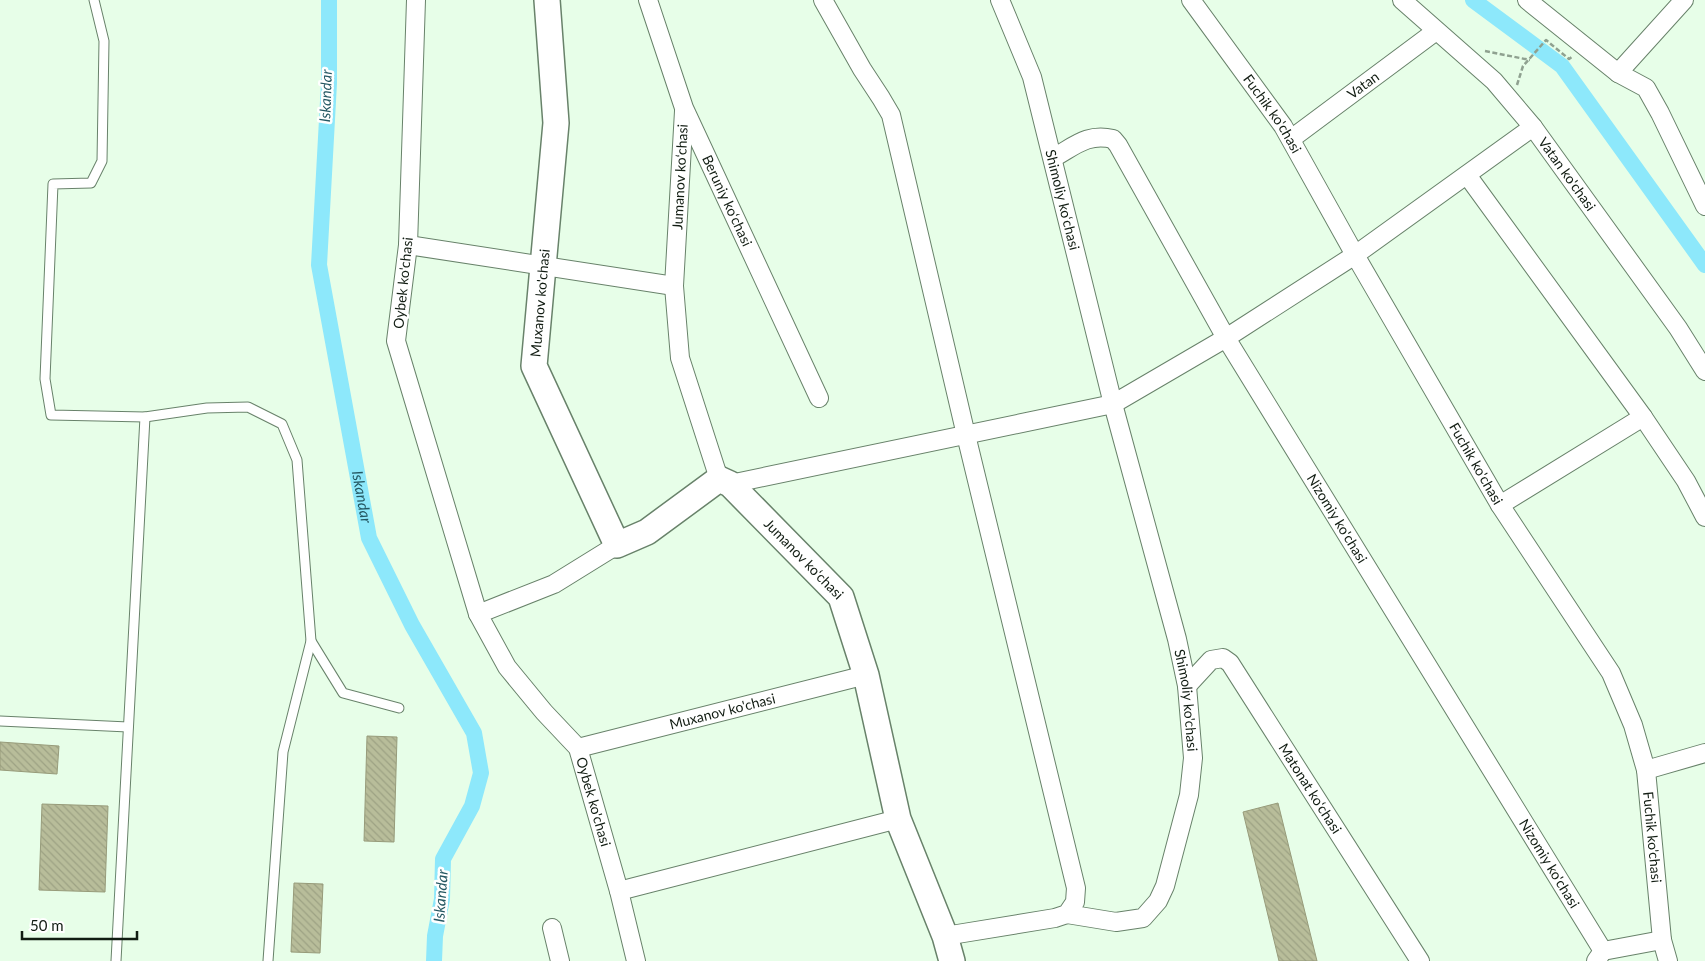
<svg xmlns="http://www.w3.org/2000/svg" width="1705" height="961" font-family="Lato,sans-serif">
<style>
.lines{fill:none;stroke-linecap:round;stroke-linejoin:round}
.canal{stroke:#8de8fb;stroke-width:16}
.building{fill:url(#building-back-hatch);stroke:#979b7a}
.lane-casing{stroke:#68826a;stroke-width:11}
.street-casing{stroke:#68826a;stroke-width:20}
.secondary-casing{stroke:#68826a;stroke-width:28}
.path{stroke:#8fa190;stroke-width:2.5;stroke-dasharray:5 2.5;stroke-linecap:butt}
.lane{stroke:#fff;stroke-width:9}
.street{stroke:#fff;stroke-width:18}
.secondary{stroke:#fff;stroke-width:25}
.labels{text-anchor:middle;stroke-width:5;stroke-linejoin:round;paint-order:stroke}
.street-label{font-size:14px;fill:#121d13;stroke:#fff}
.water-label{font-size:15px;font-style:italic;fill:#245762;stroke:#fff}
</style>
<defs>
<pattern id="building-back-hatch" width="6" height="6" patternUnits="userSpaceOnUse" patternTransform="scale(1.25)"><rect width="6" height="6" fill="#b8bd9a"/><path d="M-1 5l2 2M0 0l6 6M5-1l2 2" fill="none" stroke="#9da284"/></pattern>
</defs>
<rect width="100%" height="100%" fill="#e7fee8"/>
<g class="lines">
<!-- canal -->
<g class="canal">
<path id="s1" d="M329,0v83l-10,182 50,273 43,87 62,108 7,40 -9,33 -29,53 -1,40 -7,37 -1,25"/>
<polyline points="1473,0 1562,66 1705,265"/>
</g>
</g>
<!-- building -->
<g class="building">
<polygon points="367,736 397,737 394,842 364,841"/>
<polygon points="0,742 59,746 57,774 0,770"/>
<polygon points="1278,803 1317,961 1279,961 1243,812"/>
<polygon points="42,804 108,806 105,892 39,890"/>
<polygon points="294,883 323,884 320,953 291,952"/>
</g>
<g class="lines">
<!-- lane casing -->
<g class="lane-casing">
<g id="lane">
<polyline points="94,0 104,41 102,161 91,183 53,184 45,379 51,415 145,417 207,408 248,407 282,424 297,460 311,641 283,752 268,961"/>
<polyline points="311,641 343,693 399,708"/>
<polyline points="0,721 128,727"/>
<polyline points="116,961 145,417"/>
</g>
</g>
<!-- street casing -->
<g class="street-casing">
<g id="street">
<path id="s2" d="M416,0l-8,245 -12,96 82,273 29,53 37,45 34,36 41,143 17,70"/>
<path id="s3" d="M648,0l36,108 135,290"/>
<polyline points="823,0 862,69 881,98 891,115 966,435 1076,888 1075,902 1067,914 1055,918 945,936"/>
<path id="s4" d="M1000,0l32,77 81,327 64,235 10,47 6,72 -4,37 -24,91 -7,15 -15,17 -27,4 -49,-8"/>
<path id="s5" d="M1191,0l92,126 72,129 145,250 111,168 22,52 13,45 16,170 6,21"/>
<path id="s6" d="M1402,0l92,81 39,46 145,201 27,43"/>
<polyline points="1527,0 1618,73 1646,88 1660,113 1705,206"/>
<polyline points="1618,73 1684,0"/>
<polyline points="684,111 674,286 680,358 719,479"/>
<path id="s7" d="M1291,139l145,-108"/>
<path id="s8" d="M1053,158c22,-12 34,-25 60,-19l5,6 108,193 377,613"/>
<polyline points="1467,175 1643,417 1686,481 1705,517"/>
<polyline points="408,245 674,286"/>
<polyline points="730,484 1113,404 1226,338 1355,255 1533,127"/>
<polyline points="1500,505 1643,417"/>
<polyline points="478,614 554,584 617,545"/>
<path id="s9" d="M1187,686l24,-26 12,-2 7,5 190,298"/>
<path id="s10" d="M578,748l288,-73"/>
<polyline points="1646,770 1705,753"/>
<polyline points="619,891 898,819"/>
<polyline points="552,928 560,961"/>
<polyline points="1596,961 1603,951 1662,940"/>
</g>
</g>
<!-- secondary casing -->
<g class="secondary-casing">
<g id="secondary">
<path id="s11" d="M547,0l9,123 -22,243 83,179 30,-13 72,-53 11,5 111,113 25,78 32,144 47,117 7,25"/>
</g>
</g>
<!-- path -->
<g class="path">
<polyline points="1485,51 1530,60"/>
<polyline points="1517,85 1523,66 1546,40 1569,59 1573,56"/>
</g>
<!-- lane -->
<use href="#lane" class="lane"/>
<!-- street -->
<use href="#street" class="street"/>
<!-- secondary -->
<use href="#secondary" class="secondary"/>
</g>
<g class="labels">
<!-- street labels -->
<g class="street-label">
<text dy="5" stroke="none"><textPath href="#s7" startOffset="90">Vatan</textPath></text>
<text dy="5" stroke="none"><textPath href="#s5" startOffset="140">Fuchik ko'chasi</textPath></text>
<text dy="5" stroke="none"><textPath href="#s6" startOffset="241">Vatan ko'chasi</textPath></text>
<text transform="translate(680 177) rotate(-87)" y="5">Jumanov ko‘chasi</text>
<text dy="5" stroke="none"><textPath href="#s4" startOffset="210">Shimoliy ko‘chasi</textPath></text>
<text dy="5" stroke="none"><textPath href="#s3" startOffset="216">Beruniy ko‘chasi</textPath></text>
<text transform="translate(403 283) rotate(-84)" y="5">Oybek ko'chasi</text>
<text transform="translate(540 303) rotate(-85)" y="5">Muxanov ko'chasi</text>
<text dy="5" stroke="none"><textPath href="#s5" startOffset="545">Fuchik ko'chasi</textPath></text>
<text dy="5" stroke="none"><textPath href="#s8" startOffset="506">Nizomiy ko'chasi</textPath></text>
<text dy="5" stroke="none"><textPath href="#s11" startOffset="804">Jumanov ko‘chasi</textPath></text>
<text dy="5" stroke="none"><textPath href="#s4" startOffset="726">Shimoliy ko'chasi</textPath></text>
<text dy="5" stroke="none"><textPath href="#s10" startOffset="149">Muxanov ko'chasi</textPath></text>
<text dy="5" stroke="none"><textPath href="#s9" startOffset="205">Matonat ko‘chasi</textPath></text>
<text dy="5" stroke="none"><textPath href="#s2" startOffset="851">Oybek ko'chasi</textPath></text>
<text dy="5" stroke="none"><textPath href="#s5" startOffset="965">Fuchik ko'chasi</textPath></text>
<text dy="5" stroke="none"><textPath href="#s8" startOffset="911">Nizomiy ko'chasi</textPath></text>
</g>
<!-- water labels -->
<g class="water-label">
<text transform="translate(326 96) rotate(-88)" y="5">Iskandar</text>
<text dy="5" stroke="none"><textPath href="#s1" startOffset="501">Iskandar</textPath></text>
<text transform="translate(441 896) rotate(-86)" y="5">Iskandar</text>
</g>
</g>
<!-- scale -->
<path d="M22 931v8h115v-8" fill="none" stroke="#121d13" stroke-width="2.5"/>
<text x="30" y="931" font-size="15" fill="#121d13" stroke="#ffffff" stroke-width="4" paint-order="stroke">50 m</text>
</svg>
